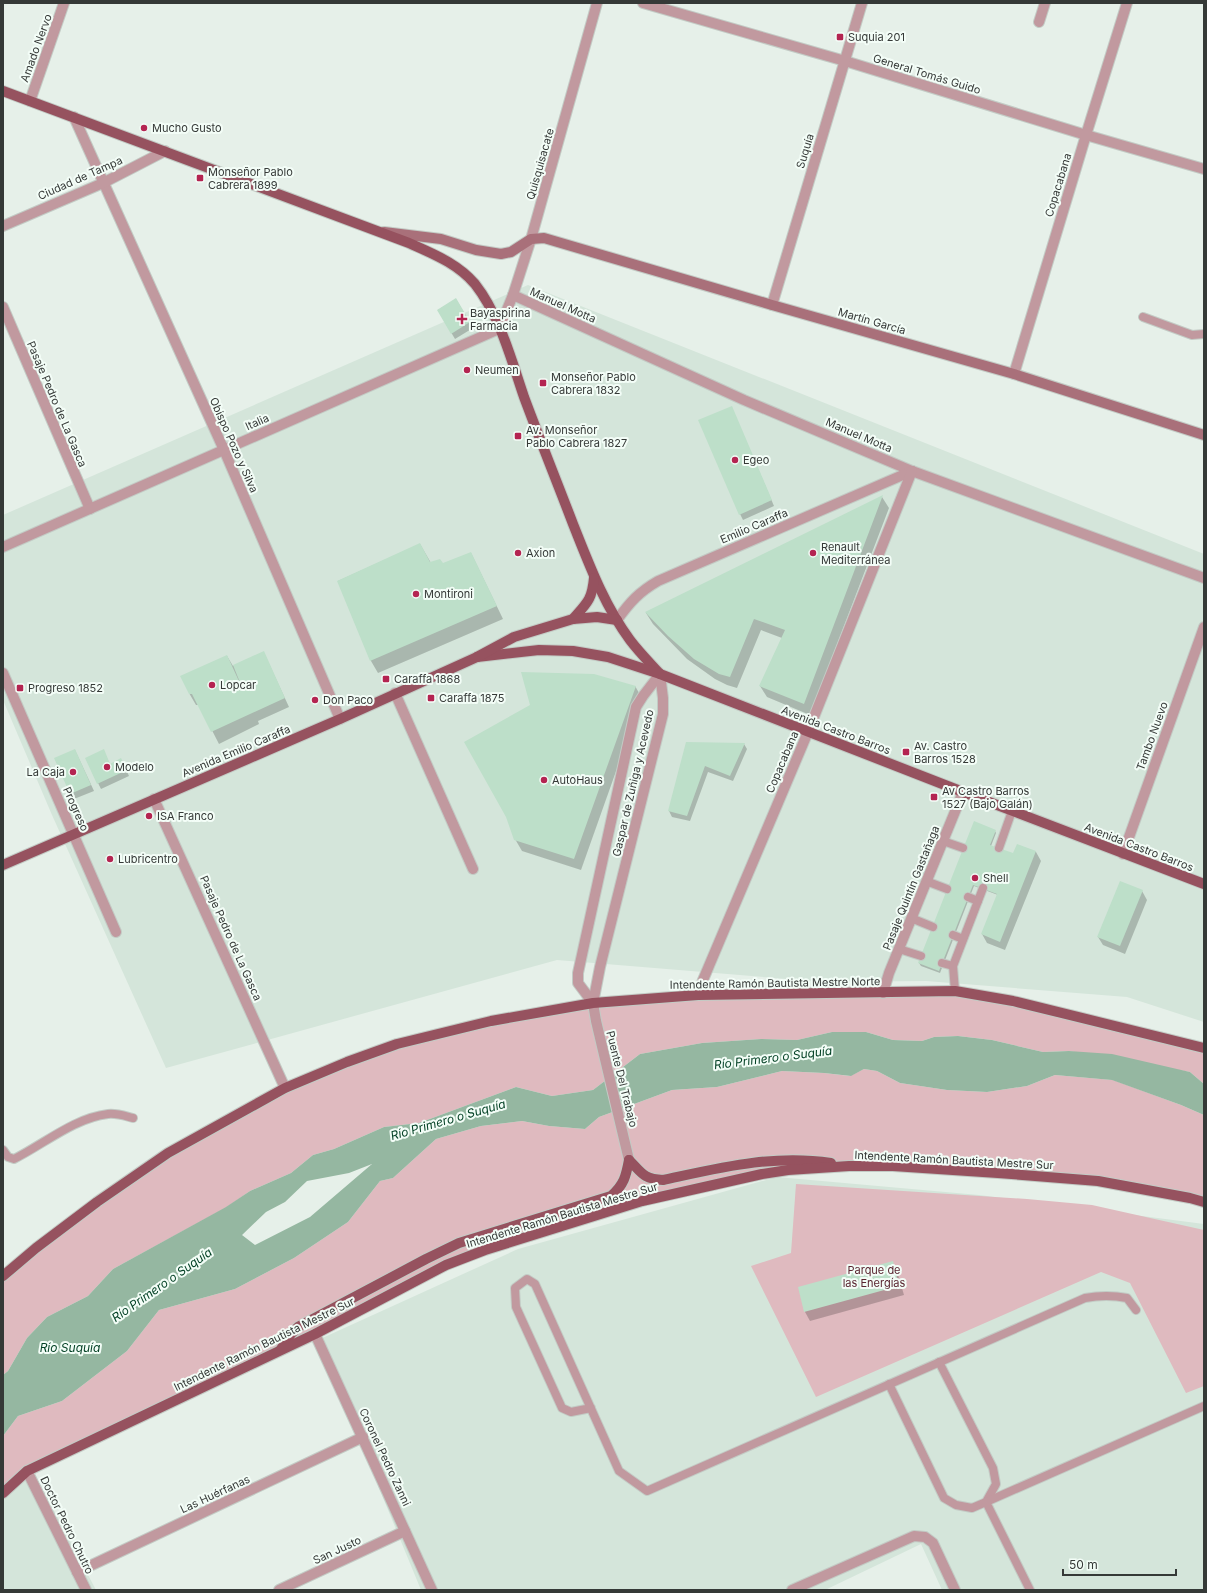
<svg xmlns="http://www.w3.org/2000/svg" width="1207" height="1593" font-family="Inter,sans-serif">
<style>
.built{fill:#d4e5da}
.green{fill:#dfbabf}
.water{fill:#95b7a1;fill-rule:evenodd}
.shadow{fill:#0003}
.building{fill:#bddfc9}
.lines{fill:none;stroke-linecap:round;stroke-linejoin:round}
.service-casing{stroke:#c3cbc5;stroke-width:10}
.minor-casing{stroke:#c3cbc5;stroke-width:12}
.tertiary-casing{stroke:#c3cbc5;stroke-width:12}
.secondary-casing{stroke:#c3cbc5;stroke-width:12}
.primary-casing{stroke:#c3cbc5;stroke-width:12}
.service{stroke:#c1999f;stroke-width:8}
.minor{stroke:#c1999f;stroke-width:10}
.tertiary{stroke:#c1999f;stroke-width:10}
.secondary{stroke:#a9707a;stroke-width:10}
.primary{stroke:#96525f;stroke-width:10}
.poi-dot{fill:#b42451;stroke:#f3fdf7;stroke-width:1.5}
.labels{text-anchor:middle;stroke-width:4;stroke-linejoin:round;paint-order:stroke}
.poi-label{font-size:11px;fill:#353937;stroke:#f3fdf7;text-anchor:start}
.street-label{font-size:11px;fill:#353937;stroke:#f3fdf7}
.park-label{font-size:11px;fill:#592530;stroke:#f3fdf7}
.water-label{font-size:12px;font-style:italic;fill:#034125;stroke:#f3fdf7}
</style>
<rect width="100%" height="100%" fill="#e6f0e9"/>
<!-- built -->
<g class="built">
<polygon points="528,285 1204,554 1204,1022 1127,997 926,981 823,982 557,960 166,1068 52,815 3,700 3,515"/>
<polygon points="777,1177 979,1195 1204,1224 1204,1590 942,1590 921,1544 825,1590 421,1590 318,1340 518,1249"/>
<polygon points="30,1465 96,1590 3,1590 3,1498"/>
</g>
<!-- green -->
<g class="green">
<polygon points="955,991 1204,1048 1204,1084 1190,1072 1069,1051 1043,1052 992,1040 958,1036 934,1037 922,1041 893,1040 866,1032 832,1032 797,1040 761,1039 702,1043 640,1054 593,1090 552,1096 516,1087 419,1123 384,1127 334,1149 313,1155 291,1173 250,1191 227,1207 113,1269 88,1296 47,1317 27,1338 8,1371 3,1375 3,1276 97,1202 285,1088 397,1044 593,1003"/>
<polygon points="864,1069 877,1071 900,1083 947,1090 987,1092 1027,1086 1055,1075 1113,1080 1181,1105 1204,1115 1204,1202 1098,1181 893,1166 788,1170 642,1201 485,1250 27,1471 3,1493 3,1436 18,1416 62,1401 127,1351 159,1310 235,1289 294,1258 348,1222 380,1181 393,1178 436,1139 481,1126 522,1121 549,1126 585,1129 599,1117 672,1090 717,1087 782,1071 824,1073 850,1076"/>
<polygon points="796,1184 1027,1199 1092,1205 1204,1230 1204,1386 1186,1393 1130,1283 1101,1272 816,1397 751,1266 791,1253"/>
</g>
<!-- water -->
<path class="water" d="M832,1032h34l27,8 29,1 12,-4 24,-1 34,4 51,12 26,-1 43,3 78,18 14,12v31l-23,-10 -69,-25 -57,-5 -28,11 -40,6 -40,-2 -47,-7 -23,-12 -13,-2 -13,7 -27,-3 -42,-2 -65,16 -45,3 -73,27 -14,12 -36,-3 -27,-5 -41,5 -45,13 -43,39 -13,3 -32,41 -54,36 -59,31 -76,21 -32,41 -65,50 -44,15 -15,20v-61l5,-4 19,-33 20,-21 41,-21 25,-27 113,-62 24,-16 41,-18 22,-18 21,-6 50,-22 35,-4 97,-36 36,9 41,-6 47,-36 62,-11 59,-4 36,1zM372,1164l-62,53 -55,28 -13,-10 24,-23 19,-10 22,-21 42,-8z"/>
<!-- shadow -->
<g class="shadow">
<polygon points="456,299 473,328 455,339 438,310"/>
<polygon points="734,413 774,506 743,520 740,514"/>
<polygon points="882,497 889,508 810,715 767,697 760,686 782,638 761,630 737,688 727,685 715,679 687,659 653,624 646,613"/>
<polygon points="420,544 431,563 443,564 471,553 503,619 378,673 371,661 338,581"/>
<polygon points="264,653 289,707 258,721 259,724 219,744 199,705 196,705 189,693 227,656 233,666"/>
<polygon points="635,686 642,698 581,870 522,851 515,839"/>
<polygon points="687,743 744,744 747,749 733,781 708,772 690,821 672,817 669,811"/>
<polygon points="75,750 94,791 74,799 56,759"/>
<polygon points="106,756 110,765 124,765 129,776 101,789 98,783"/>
<polygon points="995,831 996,833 991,846 1013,856 1018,845 1036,852 1041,861 1005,950 987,943 982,934 998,895 974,886 940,973 921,966 919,963"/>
<polygon points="1142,891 1147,900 1125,954 1103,945 1098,937"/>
<polygon points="892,1263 897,1271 904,1295 810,1321 805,1312 799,1288"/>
</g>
<!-- building -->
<g class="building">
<polygon points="456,298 470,322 451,334 437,310"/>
<polygon points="732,406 772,500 739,515 698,420"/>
<polygon points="883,495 804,704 759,686 785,630 754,619 730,677 719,674 694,659 668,636 645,612"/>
<polygon points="420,543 430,562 440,559 443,563 471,552 497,606 370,661 337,581"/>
<polygon points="264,651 285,698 211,732 192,694 189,694 180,676 227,655 243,690 233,665"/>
<polygon points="521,672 594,674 636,686 574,859 514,840 506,817 464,742 530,705"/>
<polygon points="686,742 745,743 730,776 705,766 687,816 668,811"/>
<polygon points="75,749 91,785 70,794 54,758"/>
<polygon points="104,749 110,764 121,758 127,770 97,784 85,758"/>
<polygon points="974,821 996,830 990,845 1013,853 1017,844 1036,851 1000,942 981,934 997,894 973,885 939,971 918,963"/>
<polygon points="1120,881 1143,890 1120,946 1097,937"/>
<polygon points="893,1261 899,1286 804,1312 798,1287"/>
</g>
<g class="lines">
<!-- service casing -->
<g class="service-casing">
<g id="service">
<polyline points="1143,317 1192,335 1204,334"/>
<polyline points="943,841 963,848"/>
<polyline points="999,848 1012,811"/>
<polyline points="926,881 947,889"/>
<polyline points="968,897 978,901"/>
<polyline points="911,918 933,927"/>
<polyline points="953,935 963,939"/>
<polyline points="899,949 921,956"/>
<polyline points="942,963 953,966"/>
<polyline points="955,991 953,966 983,888"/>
<path d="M3,1150l5,7 6,2c30,-15 60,-41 94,-45 9,-1 17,2 25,4"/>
<polyline points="889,1384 944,1498 956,1505 972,1508 986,1502 996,1484 993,1468 939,1362"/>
<path d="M591,1408l-20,4 -9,-4 -46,-101 -1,-19 12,-9 8,5 84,187 28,20 438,-193c16,-3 27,-3 42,0l9,12"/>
<polyline points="1030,1590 986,1502 1204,1406"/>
</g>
</g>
<!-- minor casing -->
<g class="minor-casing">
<g id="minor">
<polyline points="643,3 845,61 1086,135 1204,169"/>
<polyline points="1039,22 1045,3"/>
<polyline points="30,101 64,3"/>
<polyline points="74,117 224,450 340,719"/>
<polyline points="3,226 103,183 165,151"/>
<polyline points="513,295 744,400 912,471 1204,578"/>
<polyline points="772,305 862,3"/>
<polyline points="3,307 90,509"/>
<polyline points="1014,374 1086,135 1127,3"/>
<polyline points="3,547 499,329 513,295 531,239 597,3"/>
<path d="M617,620c13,-18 22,-28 41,-39l254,-110"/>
<polyline points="3,673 116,932"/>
<polyline points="395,693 473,869"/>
<polyline points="154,799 285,1088"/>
<polyline points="1123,854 1204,627"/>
<polyline points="883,993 889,973 963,792"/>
<polyline points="698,995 703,980 808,732 912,471"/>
<polyline points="315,1334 432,1590"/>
<polyline points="27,1471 86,1590"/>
<polyline points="77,1572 363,1437"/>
<polyline points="279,1590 405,1531"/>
<polyline points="792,1590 914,1536 925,1537 933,1543 955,1590"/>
</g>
</g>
<!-- tertiary casing -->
<g class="tertiary-casing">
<g id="tertiary">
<polyline points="593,1003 578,983 578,973 636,707 643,696 660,674"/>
<polyline points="629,1160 596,1021 593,1003 600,967 663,714 663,698 660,674"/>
</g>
</g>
<!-- secondary casing -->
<g class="secondary-casing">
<polyline id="secondary" points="384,232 441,239 476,250 501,254 511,252 531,239 544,238 772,305 1014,374 1204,435"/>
</g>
<!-- primary casing -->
<g class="primary-casing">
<g id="primary">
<path d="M3,91l406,152c24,11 48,20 66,41 25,32 36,75 49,113 16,43 33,85 49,127 16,40 31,81 57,116 9,12 20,23 30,34"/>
<path d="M573,619c14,-16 19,-19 21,-41"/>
<polyline points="477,657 539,650 573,651 608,657 660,674 963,792 1204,884"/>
<polyline points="3,865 340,719 477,657 514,637 573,619 597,617 617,620"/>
<path d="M629,1160c13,13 14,19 34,20 56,-12 110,-26 168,-17"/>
<polyline points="3,1276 36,1248 97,1202 168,1153 285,1088 347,1062 397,1044 491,1021 593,1003 698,995 955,991 1013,1001 1204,1048"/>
<path d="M281,1349l10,-15 7,-7 128,-68 33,-16 152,-47c13,-11 15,-20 18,-36"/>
<polyline points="3,1493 27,1471 315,1334 446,1265 485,1250 642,1201 762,1174 788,1170 849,1166 893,1166 998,1173 1098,1181 1190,1198 1204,1202"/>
</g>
</g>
<!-- service -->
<use href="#service" class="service"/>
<!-- minor -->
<use href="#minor" class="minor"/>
<!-- tertiary -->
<use href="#tertiary" class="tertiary"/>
<!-- secondary -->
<use href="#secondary" class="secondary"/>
<!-- primary -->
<use href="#primary" class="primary"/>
</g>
<!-- markers -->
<g class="poi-dot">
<rect x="836" y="33" width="8" height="8" rx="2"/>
<circle cx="144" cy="128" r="4"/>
<rect x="196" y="174" width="8" height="8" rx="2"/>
<path d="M460 313h4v4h4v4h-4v4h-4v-4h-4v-4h4z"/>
<circle cx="467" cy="370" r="4"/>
<rect x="539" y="379" width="8" height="8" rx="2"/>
<rect x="514" y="432" width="8" height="8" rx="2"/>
<circle cx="735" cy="460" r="4"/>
<circle cx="518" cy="553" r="4"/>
<circle cx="813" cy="553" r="4"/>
<circle cx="416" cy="594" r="4"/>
<rect x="382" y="675" width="8" height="8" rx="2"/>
<circle cx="212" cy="685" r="4"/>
<rect x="16" y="684" width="8" height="8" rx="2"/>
<rect x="427" y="694" width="8" height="8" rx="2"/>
<circle cx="315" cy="700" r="4"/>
<rect x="902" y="748" width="8" height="8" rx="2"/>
<circle cx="107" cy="767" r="4"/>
<circle cx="73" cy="772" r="4"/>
<circle cx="544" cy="780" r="4"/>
<rect x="930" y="793" width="8" height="8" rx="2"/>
<circle cx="149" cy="816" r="4"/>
<circle cx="110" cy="859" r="4"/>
<circle cx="975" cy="878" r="4"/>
</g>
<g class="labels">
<!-- poi labels -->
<g class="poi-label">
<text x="848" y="41">Suquia 201</text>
<text x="152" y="132">Mucho Gusto</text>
<text x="208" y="176">Monseñor Pablo<tspan x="208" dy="13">Cabrera 1899</tspan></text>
<text x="470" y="317">Bayaspirina<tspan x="470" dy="13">Farmacia</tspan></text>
<text x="475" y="374">Neumen</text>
<text x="551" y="381">Monseñor Pablo<tspan x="551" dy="13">Cabrera 1832</tspan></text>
<text x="526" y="434">Av. Monseñor<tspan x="526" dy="13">Pablo Cabrera 1827</tspan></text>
<text x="743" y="464">Egeo</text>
<text x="821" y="551">Renault<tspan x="821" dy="13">Mediterránea</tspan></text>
<text x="526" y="557">Axion</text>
<text x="424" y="598">Montironi</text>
<text x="394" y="683">Caraffa 1868</text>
<text x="220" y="689">Lopcar</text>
<text x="28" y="692">Progreso 1852</text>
<text x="439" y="702">Caraffa 1875</text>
<text x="323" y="704">Don Paco</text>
<text x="914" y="750">Av. Castro<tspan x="914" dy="13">Barros 1528</tspan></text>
<text x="115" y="771">Modelo</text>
<text x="65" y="776" text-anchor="end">La Caja</text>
<text x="552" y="784">AutoHaus</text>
<text x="942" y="795">Av Castro Barros<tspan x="942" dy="13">1527 (Bajo Galán)</tspan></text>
<text x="157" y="820">ISA Franco</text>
<text x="118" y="863">Lubricentro</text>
<text x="983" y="882">Shell</text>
</g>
<!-- street labels -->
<g class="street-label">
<text transform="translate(36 48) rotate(-70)" y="4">Amado Nervo</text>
<text transform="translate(927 74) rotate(17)" y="4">General Tomás Guido</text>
<text transform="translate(805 151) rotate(-73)" y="4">Suquía</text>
<text transform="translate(540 164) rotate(-74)" y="4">Quisquisacate</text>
<text transform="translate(80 178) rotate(-24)" y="4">Ciudad de Tampa</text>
<text transform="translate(1058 185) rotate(-73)" y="4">Copacabana</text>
<text transform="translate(563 305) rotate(24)" y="4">Manuel Motta</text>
<text transform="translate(872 321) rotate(16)" y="4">Martín García</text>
<text transform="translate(57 404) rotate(67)" y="4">Pasaje Pedro de La Gasca</text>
<text transform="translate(257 422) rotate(-24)" y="4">Italia</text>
<text transform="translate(859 435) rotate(23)" y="4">Manuel Motta</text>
<text transform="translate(234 445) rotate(66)" y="4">Obispo Pozo y Silva</text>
<text transform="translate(754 526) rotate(-23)" y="4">Emilio Caraffa</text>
<text transform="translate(836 730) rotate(21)" y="4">Avenida Castro Barros</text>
<text transform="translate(1152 736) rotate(-70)" y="4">Tambo Nuevo</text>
<text transform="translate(236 751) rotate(-23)" y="4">Avenida Emilio Caraffa</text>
<text transform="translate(782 762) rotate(-67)" y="4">Copacabana</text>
<text transform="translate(633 783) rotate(-77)" y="4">Gaspar de Zuñiga y Acevedo</text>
<text transform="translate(76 809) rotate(66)" y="4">Progreso</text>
<text transform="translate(1139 847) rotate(21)" y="4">Avenida Castro Barros</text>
<text transform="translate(911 888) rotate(-68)" y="4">Pasaje Quintín Gastañaga</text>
<text transform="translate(231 938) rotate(66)" y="4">Pasaje Pedro de La Gasca</text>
<text transform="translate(775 983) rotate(-1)" y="4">Intendente Ramón Bautista Mestre Norte</text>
<text transform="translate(622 1079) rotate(76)" y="4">Puente Del Trabajo</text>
<text transform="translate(954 1160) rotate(3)" y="4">Intendente Ramón Bautista Mestre Sur</text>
<text transform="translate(562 1215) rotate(-17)" y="4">Intendente Ramón Bautista Mestre Sur</text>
<text transform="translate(264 1344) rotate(-26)" y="4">Intendente Ramón Bautista Mestre Sur</text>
<text transform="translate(385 1457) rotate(65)" y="4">Coronel Pedro Zanni</text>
<text transform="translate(215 1494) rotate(-25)" y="4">Las Huérfanas</text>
<text transform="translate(67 1525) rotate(64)" y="4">Doctor Pedro Chutro</text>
<text transform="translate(337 1550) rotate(-25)" y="4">San Justo</text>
</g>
<!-- park labels -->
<g class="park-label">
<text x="874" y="1274">Parque de<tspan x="874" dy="13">las Energías</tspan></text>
</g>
<!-- water labels -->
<g class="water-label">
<text transform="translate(773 1058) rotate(-7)" y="4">Río Primero o Suquía</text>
<text transform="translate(448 1120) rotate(-16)" y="4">Río Primero o Suquía</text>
<text transform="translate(162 1285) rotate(-35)" y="4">Río Primero o Suquía</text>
<text x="70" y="1352">Río Suquía</text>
</g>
</g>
<!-- border -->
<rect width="1207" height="1593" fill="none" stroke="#353937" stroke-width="8"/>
<!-- scale -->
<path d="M1063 1569v6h113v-6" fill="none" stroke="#353937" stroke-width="2"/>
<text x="1069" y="1569" font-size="12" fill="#353937" stroke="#f3fdf7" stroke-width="3" paint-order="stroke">50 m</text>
</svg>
